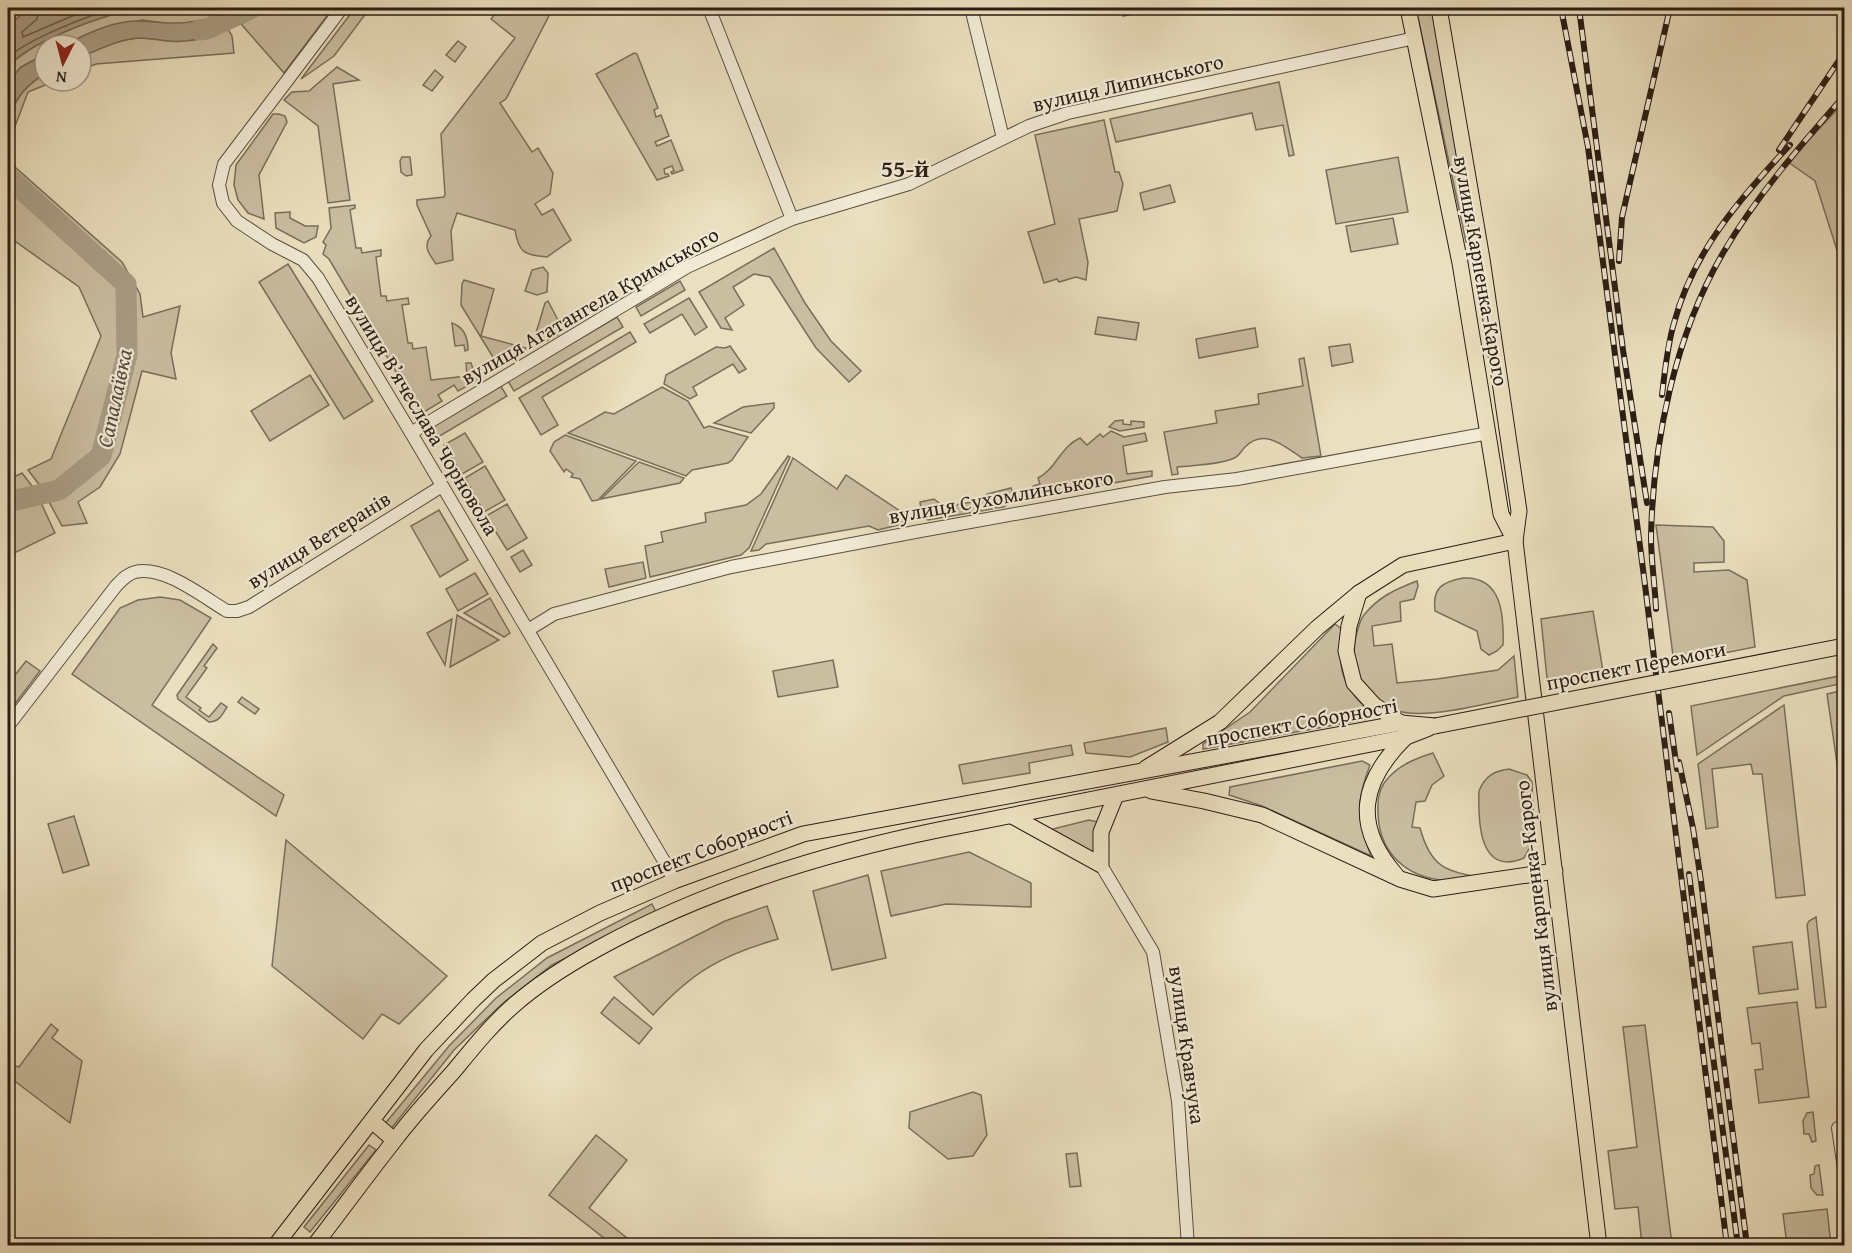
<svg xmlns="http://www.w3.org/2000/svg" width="1852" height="1253" font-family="'Gentium Book Plus',serif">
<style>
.green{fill:#cabea1;stroke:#7a6e5b;stroke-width:1.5}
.water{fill:#a99d85;stroke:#776a58;stroke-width:1.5}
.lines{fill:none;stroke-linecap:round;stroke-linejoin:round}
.shore{stroke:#6a5d4d;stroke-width:1.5}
.river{stroke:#a99d85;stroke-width:21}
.minor-casing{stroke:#5b4e3f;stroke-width:14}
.major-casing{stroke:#2b1d15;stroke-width:17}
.minor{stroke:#f1ead5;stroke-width:12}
.major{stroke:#eadfbe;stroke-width:15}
.rail-casing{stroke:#2b1d15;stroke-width:6}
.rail{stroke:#f1ead5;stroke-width:4;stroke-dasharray:11;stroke-linecap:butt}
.major-bridge-casing{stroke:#2b1d15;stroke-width:17;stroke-linecap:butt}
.major-bridge{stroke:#eadfbe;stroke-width:15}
.labels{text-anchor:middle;stroke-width:4.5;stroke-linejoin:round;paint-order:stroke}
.street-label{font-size:21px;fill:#2b1d15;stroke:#f1ead5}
.water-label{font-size:22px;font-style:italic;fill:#574a3c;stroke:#f1ead5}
.quarter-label{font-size:24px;font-weight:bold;fill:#2b1d15;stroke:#f1ead5}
</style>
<rect width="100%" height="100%" fill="#eadfbe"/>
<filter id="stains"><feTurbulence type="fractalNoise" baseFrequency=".00333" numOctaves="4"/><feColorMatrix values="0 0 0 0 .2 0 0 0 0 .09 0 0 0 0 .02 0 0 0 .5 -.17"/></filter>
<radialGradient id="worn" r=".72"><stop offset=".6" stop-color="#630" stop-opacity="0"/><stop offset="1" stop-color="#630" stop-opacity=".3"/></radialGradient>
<!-- green -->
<g class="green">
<polygon points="8,8 28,8 26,11 8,25"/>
<path d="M124,8h95l3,8 -31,7 -19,1 -30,-4 -39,8 -39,17h-19v9l-24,13 -13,15v-15c22,-25 81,-46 113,-55z"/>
<polygon points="270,8 333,8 284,73 241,24"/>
<polygon points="355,8 370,8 334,56 301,79"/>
<path d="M535,8h18l-47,91 -6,4 32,49 6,-4 15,25 -3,21 -15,10 7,11 11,-6 18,31 -24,17c-23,-3 -28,-3 -32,-27l-58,-17 -6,18 2,29 -17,4c-6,-9 -14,-17 -5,-28l-14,-31v-5l27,-3 1,-3 -4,-60 74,-96 -24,-19 8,-10c14,7 22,6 36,-1z"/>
<polygon points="1121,8 1161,8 1123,16"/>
<polygon points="1416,8 1434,8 1471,241 1466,242"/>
<path d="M228,29l4,7 2,17 -138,11 -15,6v-13c19,-8 38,-18 59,-19 9,0 19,2 28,3 22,2 41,-3 60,-12z"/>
<polygon points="458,41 466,47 455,62 446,55"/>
<polygon points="634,53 637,54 658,108 654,110 656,117 661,115 669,136 655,142 657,146 671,140 683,170 672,174 671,172 674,171 672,166 664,169 665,174 668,174 669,176 657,180 596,74"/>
<polygon points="337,67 359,80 333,84 350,200 328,203 318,126 284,100 292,92 309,91"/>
<polygon points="435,70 443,77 432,91 423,85"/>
<polygon points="45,74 45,81 55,81 28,92 11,137 15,167 122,262 140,294 143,317 180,306 171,353 176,379 142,371 120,454 100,487 78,502 87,523 62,526 41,487 28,470 51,459 101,336 79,287 8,236 8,116 22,92 33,81"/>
<polygon points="1279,82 1294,155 1289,156 1283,125 1256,130 1252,113 1116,142 1110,119"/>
<polygon points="1844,102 1844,266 1842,266 1815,181 1788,162"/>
<polygon points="273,114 279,114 285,116 287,122 259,175 264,219 248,213 238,200 234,185 236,165"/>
<polygon points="1104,120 1115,172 1119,172 1123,184 1117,211 1079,219 1088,262 1086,280 1076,277 1059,282 1057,279 1044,283 1028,232 1055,224 1035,135"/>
<polygon points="402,157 410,157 412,175 406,176 401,172 400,161"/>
<polygon points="1398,157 1408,212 1336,224 1326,170"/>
<polygon points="1170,185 1175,202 1144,210 1140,193"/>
<polygon points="355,205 355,208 350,210 356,248 361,248 362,253 381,250 381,256 376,257 381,296 386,296 387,301 408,298 409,304 402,305 408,343 412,343 413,349 426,347 431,380 467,376 466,363 471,363 474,372 480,372 482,378 458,391 454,385 438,395 442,401 421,414 329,259 323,254 326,245 323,242 331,228 329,208"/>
<polygon points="290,212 290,218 305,226 318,226 316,237 304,243 276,228 275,213"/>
<polygon points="1393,218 1398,244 1351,252 1346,226"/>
<polygon points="774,248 805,303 831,341 861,371 849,382 816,348 770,277 754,274 733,287 744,305 725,318 732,330 721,328 699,292"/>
<polygon points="288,264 373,401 344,419 259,282"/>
<polygon points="543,267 548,273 547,292 537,295 525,291 532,270"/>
<polygon points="464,280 494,289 481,336 526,348 525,353 499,367 461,305 462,284"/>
<polygon points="680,281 685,290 641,316 636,307"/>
<polygon points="689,298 707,327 695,335 682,314 650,333 644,324"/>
<polygon points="548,301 561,326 559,334 535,347 533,343 545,303"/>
<polygon points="617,317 623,327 514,391 508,381"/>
<polygon points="1098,317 1139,323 1136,340 1095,334"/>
<path d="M452,323c12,4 16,15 16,27l-3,1 -1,-6 -9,1z"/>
<polygon points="1255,328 1258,347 1199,358 1196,339"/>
<polygon points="630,332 636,342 542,397 558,425 541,435 519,398"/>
<polygon points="1350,344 1353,362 1332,366 1329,347"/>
<polygon points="730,346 746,369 739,373 733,364 693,387 697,395 690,399 664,384 666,375 716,347 725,348"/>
<path d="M1304,358l17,98 -19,2c-17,-11 -37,-31 -57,-11 -4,4 -6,10 -13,12 -15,6 -38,6 -55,8l1,7 -6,1 -8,-43 53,-9 -2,-12 44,-7 -1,-10 45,-8 -4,-27z"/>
<polygon points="310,375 329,405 270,441 251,411"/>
<polygon points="500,385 507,396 433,440 430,435 434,424"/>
<polygon points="662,387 688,401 704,428 709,426 748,437 732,460 728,463 692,470 686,476 568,433 605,412 614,414"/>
<polygon points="774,403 774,408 751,433 714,423 743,407"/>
<polygon points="1123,420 1123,424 1131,425 1131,421 1144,422 1144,427 1120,431 1109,427 1115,421"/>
<path d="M1111,431l13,6 21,-4 2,8 -24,5 4,28 25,-3v5l-123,22 4,-12 7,-2 -2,-6c18,-9 23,-32 42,-40l7,7 13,-11 3,3z"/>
<polygon points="465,433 483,462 462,474 444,445"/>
<polygon points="565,435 636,461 598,500 592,501 580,479 571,477 573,474 566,469 564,472 550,451 554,442"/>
<polygon points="788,456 790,457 749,548 741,555 650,577 645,546 663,542 661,532 706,522 705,513 746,505 761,494"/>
<polygon points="793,458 837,489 846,475 906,515 902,524 878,530 869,526 766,544 759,550 751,551"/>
<polygon points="639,462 684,478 680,483 601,499"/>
<polygon points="485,466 505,500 484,512 465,478"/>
<polygon points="22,473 35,490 55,533 8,556 8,480"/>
<polygon points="1011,488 1015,497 1004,507 996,508 986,499 987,494"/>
<polygon points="934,499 944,507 983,500 992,509 928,520 922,516 920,502"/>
<polygon points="507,504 527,538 507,550 486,516"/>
<polygon points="439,510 468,560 440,577 411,526"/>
<polygon points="1656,525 1713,527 1724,541 1724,562 1694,563 1694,572 1729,570 1747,580 1755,647 1674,663"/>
<polygon points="523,550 532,565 520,572 511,557"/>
<polygon points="643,562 646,578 609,587 605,569"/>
<polygon points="475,573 488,594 458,611 446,589"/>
<path d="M1463,578c39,-2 41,37 40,67l-6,6 -8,4 -8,-6 -4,-18 -42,-20c-3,-23 7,-29 28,-33z"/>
<path d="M1417,581l1,5 -4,13 -14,3 1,19 -29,5 2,20 18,-2 5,39 40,-4 61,-9 16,-14 4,41c-31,6 -94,24 -123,13 -32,-11 -47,-47 -38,-78 2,-6 3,-12 7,-17 14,-18 32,-26 53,-34z"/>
<polygon points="160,597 180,600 211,618 152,705 284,795 276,816 72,674 120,608 138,600"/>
<polygon points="490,598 510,633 504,637 464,613"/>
<polygon points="1593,611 1604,677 1548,688 1541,619"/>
<polygon points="457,615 499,640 450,667"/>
<polygon points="452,619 445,665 427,633"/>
<path d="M1335,624l7,5c-5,38 -1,59 30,84l-5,6 -164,30v-5l47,-32z"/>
<path d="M213,644l4,4 -13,18 3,2 -21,29 15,11 -2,2 10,7 12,-14 6,4c-5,8 -8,15 -18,15l-31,-23 -1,-4z"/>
<polygon points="833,660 838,687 778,697 773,671"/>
<polygon points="26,661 40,671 8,713 8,684"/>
<polygon points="1844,675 1844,683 1784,696 1697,755 1691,706"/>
<polygon points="1844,690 1844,783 1840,784 1827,694"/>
<polygon points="242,697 259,709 255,714 238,702"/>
<polygon points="1784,705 1805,895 1776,898 1762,774 1753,774 1751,764 1712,769 1718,827 1706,829 1698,764"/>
<polygon points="1166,728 1168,742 1130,757 1086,753 1084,743"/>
<polygon points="1071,745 1073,755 1029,763 1030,773 963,784 959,765"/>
<path d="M1433,753l11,23 -12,9 -7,16 -9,1 -4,25 8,1c11,40 25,43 64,50 -19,2 -36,5 -55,0 -33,-9 -51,-34 -51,-67 -1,-13 2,-25 11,-34 12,-13 28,-19 44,-24z"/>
<path d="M1362,761l8,4c-15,39 -13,52 1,91l-109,-50 -33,-11 1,-8z"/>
<path d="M1509,769l18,6 5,7 2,58 -10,18c-45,19 -46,-36 -45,-67 6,-15 15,-20 30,-22z"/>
<polygon points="74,816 89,865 63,873 48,824"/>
<polygon points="1089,820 1098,822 1094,853 1049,830"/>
<polygon points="286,840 447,976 399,1024 382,1014 363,1039 272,966"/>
<polygon points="969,852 1031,883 1031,907 946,904 891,916 881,871"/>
<polygon points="868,875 886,958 832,970 813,891"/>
<polygon points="652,904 656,912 552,965 503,1003 454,1050 390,1130 384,1125 449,1046 496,998 547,958"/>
<path d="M767,906l11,33c-56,16 -86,33 -125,76l-39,-38 111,-56z"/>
<polygon points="1816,917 1826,1007 1816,1008 1807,925 1809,921"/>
<polygon points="1792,942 1798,989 1759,994 1753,947"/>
<polygon points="614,997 652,1028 639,1044 601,1013"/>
<polygon points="1797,1002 1809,1097 1759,1103 1755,1070 1763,1069 1760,1043 1752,1044 1747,1008"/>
<polygon points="51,1024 58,1030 52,1038 82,1061 70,1123 8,1076 8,1064 19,1067"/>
<polygon points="1645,1025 1672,1245 1642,1245 1638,1207 1615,1209 1608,1151 1637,1147 1623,1027"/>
<polygon points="973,1092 981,1095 987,1135 973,1156 948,1159 909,1128 910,1112"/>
<polygon points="1813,1112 1816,1141 1812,1142 1809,1134 1804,1134 1803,1121 1807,1113"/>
<polygon points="596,1135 627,1160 589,1208 636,1245 613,1245 549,1195"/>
<polygon points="369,1145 376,1150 310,1232 304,1227"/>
<polygon points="1077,1153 1081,1186 1070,1187 1066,1154"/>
<polygon points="1819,1165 1823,1195 1817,1195 1811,1188 1810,1175 1814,1174 1815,1166"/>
<polygon points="1827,1209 1831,1245 1787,1245 1783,1214"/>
</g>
<!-- water -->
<g class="water">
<path d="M28,8h96l-3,4c-32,9 -91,30 -113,55v-41l18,-15z"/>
<polygon points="236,8 270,8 241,24 233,9"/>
<path d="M222,16l6,13c-19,9 -38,14 -60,12 -9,-1 -19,-3 -28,-3 -21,1 -40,11 -59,19v-12h-17c19,-9 40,-20 61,-23 16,-3 31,1 47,1 17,1 33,-4 50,-7z"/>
<path d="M45,54v20c-18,10 -29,24 -37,42v-34l13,-15z"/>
</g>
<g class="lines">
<!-- shore -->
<g class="shore">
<polyline points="40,8 37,19 22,32 23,37 91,8"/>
<path d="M8,58c17,-18 82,-43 107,-50"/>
</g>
<!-- river -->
<g class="river">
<polyline points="199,30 207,29 252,8"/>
<polyline points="8,177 126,284 127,355 101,456 59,490 8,502"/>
</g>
<!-- minor casing -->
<g class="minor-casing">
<g id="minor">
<polyline points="342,8 224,164 219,185 223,203 237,221 272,244 303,260 318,278 411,433 664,861 674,881"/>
<polyline points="709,8 792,219"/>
<polyline points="971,8 1003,138"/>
<polyline points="411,433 687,267 792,219 909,184 1029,126 1068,113 1415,38"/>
<polyline points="528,630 554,614 731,567 915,532 1165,487 1237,479 1489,433"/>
<path d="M8,726l108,-140c6,-6 11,-12 19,-14 29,-7 68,25 92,39h10l12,-4 193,-121"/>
<polyline points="1101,865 1153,952 1178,1101 1188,1246"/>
<polyline points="1844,1127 1838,1128 1844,1169"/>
</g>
</g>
<!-- major casing -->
<g class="major-casing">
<g id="major">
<polyline points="1408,8 1460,263 1501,514 1515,541"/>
<polyline points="1439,8 1482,259 1519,511 1515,541 1599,1246"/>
<polyline points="1359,593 1349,626 1346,651 1354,683 1374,705 1401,723"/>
<polyline points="1146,768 1220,722 1317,628 1359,593 1403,565 1515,541"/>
<polyline points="1151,791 1204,801 1262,815 1400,879 1433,889 1555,871"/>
<polyline points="1012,816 1101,865 1101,832 1116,795"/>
<path d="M1396,875c-44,-50 -35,-94 10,-138"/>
<polyline points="372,1121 394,1140"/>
<polyline points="275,1246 426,1050 473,1000 494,980 542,943 600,913 674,881 803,834 1401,723 1435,726"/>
<path d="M314,1246c27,-35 53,-71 80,-105 18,-24 39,-47 59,-69 19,-23 38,-47 61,-67 25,-22 54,-40 83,-56 105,-58 224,-95 341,-119l468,-93 23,-9"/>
</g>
</g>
<!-- minor -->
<use href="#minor" class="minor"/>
<!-- major -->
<use href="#major" class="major"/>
<!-- rail casing -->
<g class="rail-casing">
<g id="rail">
<polyline points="1561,8 1588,147 1644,577 1727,1246"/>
<polyline points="1579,8 1623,350 1647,503"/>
<polyline points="1779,150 1844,53"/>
<polyline points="1619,261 1622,217 1670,8"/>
<path d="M1662,395c3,-24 5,-48 12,-72 19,-71 66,-125 116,-178"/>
<path d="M1656,609c-1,-24 -5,-49 -5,-72 2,-95 24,-202 72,-284 34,-58 77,-107 121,-157"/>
<polyline points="1669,713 1677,769"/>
<polyline points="1679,762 1693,828 1701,881 1747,1246"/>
<polyline points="1689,874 1738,1246"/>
</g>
</g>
<!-- rail -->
<use href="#rail" class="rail"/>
<!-- major-bridge casing -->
<g class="major-bridge-casing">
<polyline id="major-bridge" points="1435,726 1844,646"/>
</g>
<!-- major-bridge -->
<use href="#major-bridge" class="major-bridge"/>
</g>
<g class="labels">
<!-- street labels -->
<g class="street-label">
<text transform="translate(1128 83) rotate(-13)" y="7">вулиця Липинського</text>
<text transform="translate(1481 271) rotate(80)" y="7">вулиця Карпенка-Карого</text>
<text transform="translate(590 306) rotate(-30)" y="7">вулиця Агатангела Кримського</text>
<text transform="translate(422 415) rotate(59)" y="7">вулиця Вʼячеслава Чорновола</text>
<text transform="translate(1001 497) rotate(-10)" y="7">вулиця Сухомлинського</text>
<text transform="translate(319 540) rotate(-32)" y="7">вулиця Ветеранів</text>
<text transform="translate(1636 666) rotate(-11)" y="7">проспект Перемоги</text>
<text transform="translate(1302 722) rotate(-10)" y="7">проспект Соборності</text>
<text transform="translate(701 851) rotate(-21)" y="7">проспект Соборності</text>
<text transform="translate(1536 896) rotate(-97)" y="7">вулиця Карпенка-Карого</text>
<text transform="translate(1187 1045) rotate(82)" y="7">вулиця Кравчука</text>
</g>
<!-- water labels -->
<g class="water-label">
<text transform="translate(114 398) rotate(-78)" y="8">Сапалаївка</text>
</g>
<!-- quarter labels -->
<g class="quarter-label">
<text x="905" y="177">55-й</text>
</g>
</g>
<!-- margin -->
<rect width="1852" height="1253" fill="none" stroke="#eadfbe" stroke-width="30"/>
<rect x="9" y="9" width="1834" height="1235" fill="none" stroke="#2b1d15" stroke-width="3"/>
<rect x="15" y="15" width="1822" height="1223" fill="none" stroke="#2b1d15" stroke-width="1.5"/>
<!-- north arrow -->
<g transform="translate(63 63) rotate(186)"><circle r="28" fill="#f1ead5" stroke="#a29888" stroke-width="1.5"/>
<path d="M0-4.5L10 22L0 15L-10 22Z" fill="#8f2418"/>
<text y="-9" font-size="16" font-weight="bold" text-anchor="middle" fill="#2b1d15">N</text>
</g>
<rect width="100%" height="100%" filter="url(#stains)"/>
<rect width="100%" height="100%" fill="url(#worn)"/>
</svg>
